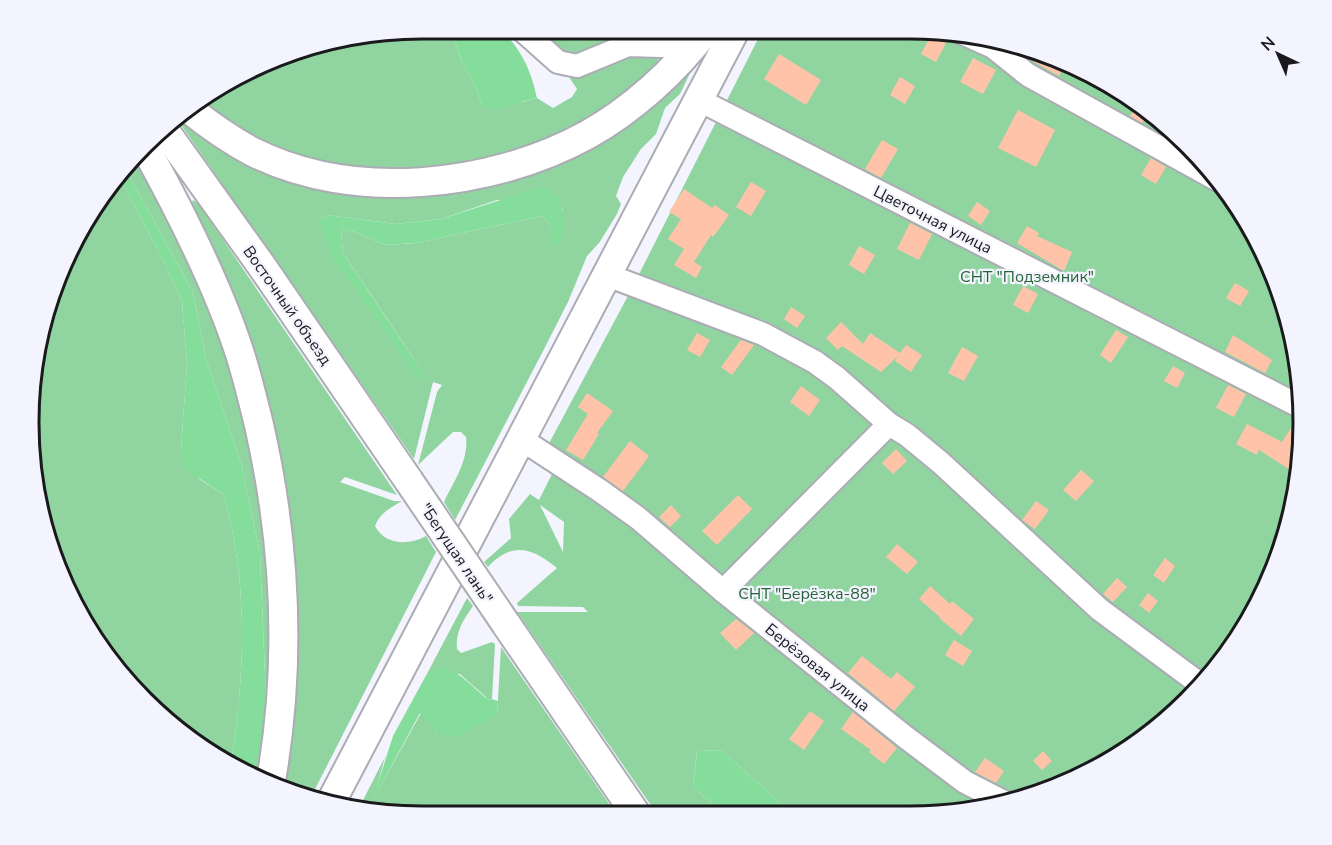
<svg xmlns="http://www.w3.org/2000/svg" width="1332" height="845" font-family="'Nunito Sans',sans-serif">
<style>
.green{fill:#90d5a0;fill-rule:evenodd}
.forest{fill:#84dd9a}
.building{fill:#ffc3aa}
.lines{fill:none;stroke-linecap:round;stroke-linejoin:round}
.minor-casing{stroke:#abacb4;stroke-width:26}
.major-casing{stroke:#abacb4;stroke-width:32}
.minor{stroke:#fff;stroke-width:22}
.major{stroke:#fff;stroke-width:28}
.major-bridge-casing{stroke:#abacb4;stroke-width:32;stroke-linecap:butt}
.major-bridge{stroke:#fff;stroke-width:28}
.labels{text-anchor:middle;stroke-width:4.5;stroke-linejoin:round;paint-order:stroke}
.street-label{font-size:16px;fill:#1a1a1d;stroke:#f4f4fe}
.park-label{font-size:16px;fill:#276439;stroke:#f4f4fe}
.rim{fill:none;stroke:#1a1a1d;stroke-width:3}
</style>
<rect width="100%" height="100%" fill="#f4f4fe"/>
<!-- green -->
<g class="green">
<polygon points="423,29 451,29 461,60 477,90 481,105 523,102 537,98 553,108 572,97 577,89 569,77 573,72 642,49 657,56 660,64 618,101 554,138 483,161 437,168 393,169 348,166 310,160 252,139 197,101 203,95 296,49"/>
<polygon points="536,29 691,30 685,37 574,59 560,53"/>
<path d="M762,31l199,1 99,26 90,52 56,53 45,63 32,70 17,75 3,78 -13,76 -27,72 -41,66 -72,72 -66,41 -72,27 -76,13 -142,-1 -73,-65 -24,1 -4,36 32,28 -68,-1 -140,-202h71l-5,-5 -65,-1 -1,-3 40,-35c-25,-20 -45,-27 -69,-1l-4,-5 27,-24 -2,-19 21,-25 9,6 14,-28 -14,-10 90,-168zM540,505l24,17 -1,30z"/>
<path d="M688,70l3,1 -11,23 -15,14 -9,26 -15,15 -18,28 -7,19 5,8 -4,10 -18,29 -12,13 -19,46 -26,51 -87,167 -11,-18c9,-19 25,-42 22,-65l-5,-5h-8l-35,33 19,-73 5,-7 -9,-3 -19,77 -235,-337v-4l3,1 35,26 238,45zM497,200l66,9 -12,17 -9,-10 -126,27 -31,2 -30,-13 -14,-3 2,24 83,124 -107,-157 8,-5 69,9 45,-5z"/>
<polygon points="138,156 202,289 223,346 239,398 266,527 271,626 267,725 260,553 241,463 206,359 193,292 125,168"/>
<path d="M118,175l44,83 20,44 5,62 -6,85 18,30 24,15c26,87 22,180 8,269l-49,-28 -87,-94 -53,-116 -13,-128 21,-101 60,-114z"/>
<path d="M193,200l5,3 199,292 -52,-18 -5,5 54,19h8c-12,7 -22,12 -27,25 10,19 33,20 51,10l10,16 -125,245 -29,-8 15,-160 -106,-424z"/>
<path d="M467,598l6,8c-9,13 -18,26 -16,43l4,4 31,-11 3,2 -3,55 -3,1 -29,-26 -29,-2 -2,-2z"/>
<polygon points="501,647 616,814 371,813 358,810 385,757 374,798 421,713 438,733 497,715"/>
</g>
<!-- forest -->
<g class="forest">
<path d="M451,29h51c20,24 28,38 35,69l-42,11 -14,-4 -4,-15 -16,-30z"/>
<path d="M125,168l68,124 13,67 35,104 19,90 7,172 -9,54 -27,-16c14,-89 18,-182 -8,-269l-40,-26 -2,-19 6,-85 -5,-62 -20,-44 -44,-83z"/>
<path d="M541,187l17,9c6,16 8,30 2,47l-10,2 1,-19 -9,-10 -126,27 -31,2 -30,-13 -14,-3 2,24 83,125 -9,-1 -86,-122 -12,-35 8,-5 69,9 45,-5z"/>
<path d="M439,667c22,3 33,21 50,33l3,-1 6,2 -1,14 -41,22 -18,-4 -18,-20 -48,89 21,-66 36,-66 3,2z"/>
<polygon points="721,750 794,815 725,815 693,787 697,751"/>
</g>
<!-- building -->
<g class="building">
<polygon points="931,35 946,43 936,62 921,54"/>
<polygon points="1038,53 1066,62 1059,76 1034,62"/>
<polygon points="779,54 821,80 806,105 764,79"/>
<polygon points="973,58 996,70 983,94 960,82"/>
<polygon points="900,77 915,86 905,104 890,95"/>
<polygon points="1139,104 1150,111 1142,123 1130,116"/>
<polygon points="1018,110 1055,130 1036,167 998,148"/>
<polygon points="882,140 898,149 881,178 865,169"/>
<polygon points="1151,158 1166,167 1156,184 1141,175"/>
<polygon points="751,182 766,191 751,216 736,207"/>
<polygon points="684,189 712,208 715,205 729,215 713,237 711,235 694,262 702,267 696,278 674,265 684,249 668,239 681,219 669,212"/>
<polygon points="977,202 990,211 981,225 968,216"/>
<polygon points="910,223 932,234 919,260 897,249"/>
<polygon points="1027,226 1039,233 1037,236 1072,252 1064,271 1017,243"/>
<polygon points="859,246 875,255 864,274 849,265"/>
<polygon points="1235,283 1249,291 1240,306 1226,298"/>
<polygon points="1023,286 1038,294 1028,313 1013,305"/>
<polygon points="791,307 805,316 797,328 784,319"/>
<polygon points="841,322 863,344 870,333 900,353 906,345 922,355 911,372 895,361 898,356 881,372 842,346 838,350 826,338"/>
<polygon points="1116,330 1128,337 1111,363 1100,355"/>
<polygon points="697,333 710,340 700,357 687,350"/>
<polygon points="1233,335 1272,360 1265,373 1225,352"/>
<polygon points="741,340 754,345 732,375 721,367"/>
<polygon points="962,347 978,356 964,381 948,373"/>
<polygon points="1173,366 1185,373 1177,388 1164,381"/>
<polygon points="1228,385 1246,394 1234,417 1216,408"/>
<polygon points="801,386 820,400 809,416 790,402"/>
<polygon points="587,393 613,411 597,433 599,434 583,460 566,450 588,414 578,407"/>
<polygon points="1247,424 1282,442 1291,428 1302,435 1303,446 1289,469 1259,450 1257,455 1236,444"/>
<polygon points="630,441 649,456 623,491 603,477"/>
<polygon points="896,449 907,461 893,474 882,463"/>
<polygon points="1081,470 1094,481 1076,501 1063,490"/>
<polygon points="738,495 752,509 717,545 702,531"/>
<polygon points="1036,501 1049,510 1035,529 1022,520"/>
<polygon points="671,505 681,516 670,527 659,517"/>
<polygon points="897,544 918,562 907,574 886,557"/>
<polygon points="1165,558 1175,566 1164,583 1153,575"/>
<polygon points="1117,578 1127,587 1113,602 1103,594"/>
<polygon points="930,586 950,604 952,601 974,619 961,636 939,618 940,617 919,599"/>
<polygon points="1148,593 1158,601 1149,613 1139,605"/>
<polygon points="736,619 754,633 736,650 720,633"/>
<polygon points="954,640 972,651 963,666 945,655"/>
<polygon points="862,656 891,679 897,672 915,687 894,711 848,673"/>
<polygon points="810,711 824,721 804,750 789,739"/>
<polygon points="853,712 897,748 884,764 869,752 871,750 841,729"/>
<polygon points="1043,751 1052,761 1042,770 1033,761"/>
<polygon points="985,758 1004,771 996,783 975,772"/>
</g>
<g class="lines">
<!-- minor casing -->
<g class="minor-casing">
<g id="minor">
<polyline points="521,29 558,62 577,66 628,45 693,47"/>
<polyline points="960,32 993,47 1028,75 1218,180"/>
<polyline points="699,100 1301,407"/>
<polyline points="607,275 763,334 815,362 837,378 889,424 907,435 941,463 1099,609 1200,684"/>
<polyline points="521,439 599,490 638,518 723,591 904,736 965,782 1008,804"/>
<polyline points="723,591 889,424"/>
</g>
</g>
<!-- major casing -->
<g class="major-casing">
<g id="major">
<path d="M189,109c20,16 41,31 64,43 100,50 237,36 334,-17 45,-25 88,-64 119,-105"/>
<polyline points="165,131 261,265 409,481"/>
<path d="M146,149c34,62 71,134 93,202 8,24 14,50 20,74 27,119 33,240 11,361"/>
<polyline points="506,624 636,814"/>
<polyline points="331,802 735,30"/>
</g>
</g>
<!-- minor -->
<use href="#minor" class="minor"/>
<!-- major -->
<use href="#major" class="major"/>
<!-- major-bridge casing -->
<g class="major-bridge-casing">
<polyline id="major-bridge" points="409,481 506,624"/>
</g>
<!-- major-bridge -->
<use href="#major-bridge" class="major-bridge"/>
</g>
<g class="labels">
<!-- street labels -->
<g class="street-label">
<text transform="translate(933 219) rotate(27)" y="6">Цветочная улица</text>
<text transform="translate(288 305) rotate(55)" y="6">Восточный объезд</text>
<text transform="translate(457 553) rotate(56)" y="6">"Бегущая лань"</text>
<text transform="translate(818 667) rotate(39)" y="6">Берёзовая улица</text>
</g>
<!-- park labels -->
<g class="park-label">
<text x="1027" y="282">СНТ "Подземник"</text>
<text x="807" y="599">СНТ "Берёзка-88"</text>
</g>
</g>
<!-- crop -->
<path d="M0 0H1332V845H0ZM422 39H910A383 383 0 0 1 1293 422V423A383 383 0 0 1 910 806H422A383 383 0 0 1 39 423V422A383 383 0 0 1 422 39Z" fill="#f4f4fe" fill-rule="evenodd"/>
<path class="rim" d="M422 39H910A383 383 0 0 1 1293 422V423A383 383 0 0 1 910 806H422A383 383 0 0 1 39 423V422A383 383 0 0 1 422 39Z"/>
<!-- north arrow -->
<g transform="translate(1278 54) rotate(316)" stroke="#f4f4fe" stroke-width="4.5" paint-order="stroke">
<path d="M0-4.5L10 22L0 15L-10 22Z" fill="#1a1a1d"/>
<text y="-9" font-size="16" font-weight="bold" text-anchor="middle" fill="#1a1a1d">N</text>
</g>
</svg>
